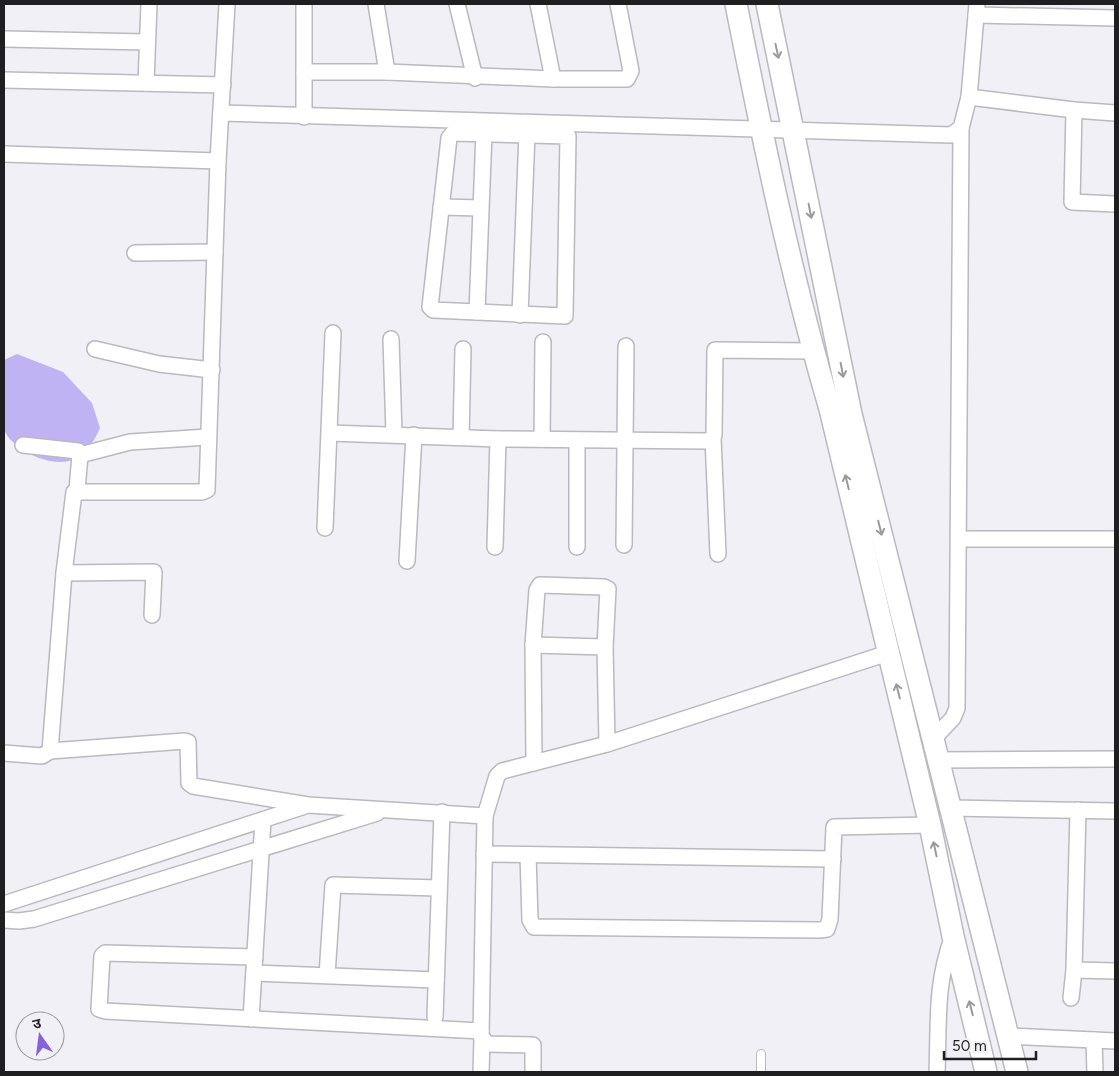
<svg xmlns="http://www.w3.org/2000/svg" width="1119" height="1076" font-family="Figtree,'Noto Sans Devanagari',sans-serif">
<style>
.water{fill:#c0b3f4}
.lines{fill:none;stroke-linecap:round;stroke-linejoin:round}
.service-casing{stroke:#bab9bf;stroke-width:10}
.minor-casing{stroke:#bab9bf;stroke-width:18}
.secondary-casing{stroke:#bab9bf;stroke-width:24}
.service{stroke:#fff;stroke-width:8}
.minor{stroke:#fff;stroke-width:15}
.secondary{stroke:#fff;stroke-width:21}
.oneway{stroke:#9a9a9b}
</style>
<rect width="100%" height="100%" fill="#f1f0f6"/>
<!-- water -->
<path class="water" d="M17,354l46,18 29,31 8,25c-5,12 -15,28 -28,32 -22,8 -59,-10 -68,-30v-70z"/>
<g class="lines">
<!-- service casing -->
<g class="service-casing">
<polyline id="service" points="761,1054 761,1072"/>
</g>
<!-- minor casing -->
<g class="minor-casing">
<g id="minor">
<polyline points="376,4 387,72"/>
<polyline points="457,4 475,78"/>
<polyline points="538,4 553,79"/>
<polyline points="976,15 1115,18"/>
<polyline points="4,39 147,42"/>
<polyline points="304,72 387,72 553,79 627,79 631,71 618,4"/>
<polyline points="4,80 223,85"/>
<polyline points="146,83 149,4"/>
<polyline points="969,97 1074,110 1115,113"/>
<polyline points="1074,110 1072,202 1115,204"/>
<polyline points="221,113 951,135 961,128 969,97 977,4"/>
<polyline points="304,117 304,4"/>
<polygon points="453,133 568,136 565,316 433,310 430,307 449,138"/>
<polyline points="4,154 218,161"/>
<polyline points="441,207 480,208"/>
<polyline points="135,253 215,252"/>
<polyline points="477,312 484,133"/>
<polyline points="520,315 527,133"/>
<polyline points="391,339 394,434"/>
<polyline points="95,349 159,364 212,370"/>
<polyline points="330,433 498,439 706,441 712,439 714,435 715,350 813,351"/>
<polyline points="461,437 463,349"/>
<polyline points="713,438 718,554"/>
<polyline points="542,439 543,342"/>
<polyline points="23,445 78,451 80,455 77,490"/>
<polyline points="80,455 130,442 208,437"/>
<polyline points="325,528 333,333"/>
<polyline points="959,539 1115,539"/>
<polyline points="624,545 626,346"/>
<polyline points="495,547 498,439"/>
<polyline points="577,547 577,440"/>
<polyline points="407,561 414,435"/>
<polyline points="64,573 154,572 152,615"/>
<polyline points="533,645 605,647"/>
<polyline points="933,739 953,718 957,708 961,128"/>
<polyline points="50,751 185,741 188,742 189,783 193,786 308,805 485,816 497,776 502,771 607,744 888,653"/>
<polyline points="4,753 42,756 50,751 64,573 74,492 202,492 207,490 218,161 227,4"/>
<polyline points="939,760 1115,759"/>
<polyline points="534,763 533,645 537,590 540,585 604,587 608,589 605,647 607,744"/>
<polyline points="951,808 1115,811"/>
<polyline points="485,816 481,1036 487,1044 533,1045 533,1072"/>
<polyline points="484,854 833,859"/>
<polyline points="528,855 530,920 534,927 820,930 827,929 830,919 834,827 930,825"/>
<polyline points="4,904 305,806"/>
<polyline points="4,920 19,921 34,919 377,813"/>
<polyline points="255,957 105,953 102,956 99,1009 105,1011 481,1031"/>
<polyline points="1074,970 1115,971"/>
<polyline points="254,973 436,980"/>
<polyline points="327,975 333,885 438,888"/>
<polyline points="1071,998 1074,970 1078,810"/>
<polyline points="435,1017 442,812"/>
<polyline points="251,1019 263,820"/>
<polyline points="1008,1036 1115,1041"/>
<polyline points="1094,1040 1095,1072"/>
<polyline points="481,1072 482,1039"/>
<path d="M937,1072c2,-50 -2,-88 16,-136"/>
</g>
</g>
<!-- secondary casing -->
<g class="secondary-casing">
<g id="secondary">
<path d="M736,4c27,136 55,272 94,405l100,416 23,111 33,136"/>
<polyline points="767,4 851,414 1017,1072"/>
</g>
</g>
<!-- service -->
<use href="#service" class="service"/>
<!-- minor -->
<use href="#minor" class="minor"/>
<!-- secondary -->
<use href="#secondary" class="secondary"/>
</g>
<!-- one-way arrows -->
<defs><path id="oneway-shaft" d="M-6 0H5M1.5-3L5.5 0L1.5 3" fill="none" stroke-width="1.6" stroke-linecap="round" stroke-linejoin="round" transform="scale(1.25)"/></defs>
<g class="oneway">
<use href="#oneway-shaft" transform="translate(777 51) rotate(78)"/>
<use href="#oneway-shaft" transform="translate(810 211) rotate(79)"/>
<use href="#oneway-shaft" transform="translate(842 370) rotate(79)"/>
<use href="#oneway-shaft" transform="translate(847 482) rotate(-104)"/>
<use href="#oneway-shaft" transform="translate(880 528) rotate(76)"/>
<use href="#oneway-shaft" transform="translate(898 691) rotate(-104)"/>
<use href="#oneway-shaft" transform="translate(935 849) rotate(-102)"/>
<use href="#oneway-shaft" transform="translate(971 1008) rotate(-104)"/>
</g>
<!-- border -->
<rect width="1119" height="1076" fill="none" stroke="#1f1e20" stroke-width="10"/>
<!-- north arrow -->
<g transform="translate(40 1036) rotate(346)"><circle r="24" fill="#f1f0f6" stroke="#9d9ca0"/>
<path d="M0-4L9 19L0 12L-9 19Z" fill="#8561db"/>
<text y="-8" font-size="14" font-weight="bold" text-anchor="middle" fill="#1f1e20">उ</text>
</g>
<!-- scale -->
<path d="M944 1051v8h92v-8" fill="none" stroke="#1f1e20" stroke-width="2.5"/>
<text x="952" y="1051" font-size="15" fill="#1f1e20" stroke="#f1f0f6" stroke-width="4" paint-order="stroke">50 m</text>
</svg>
